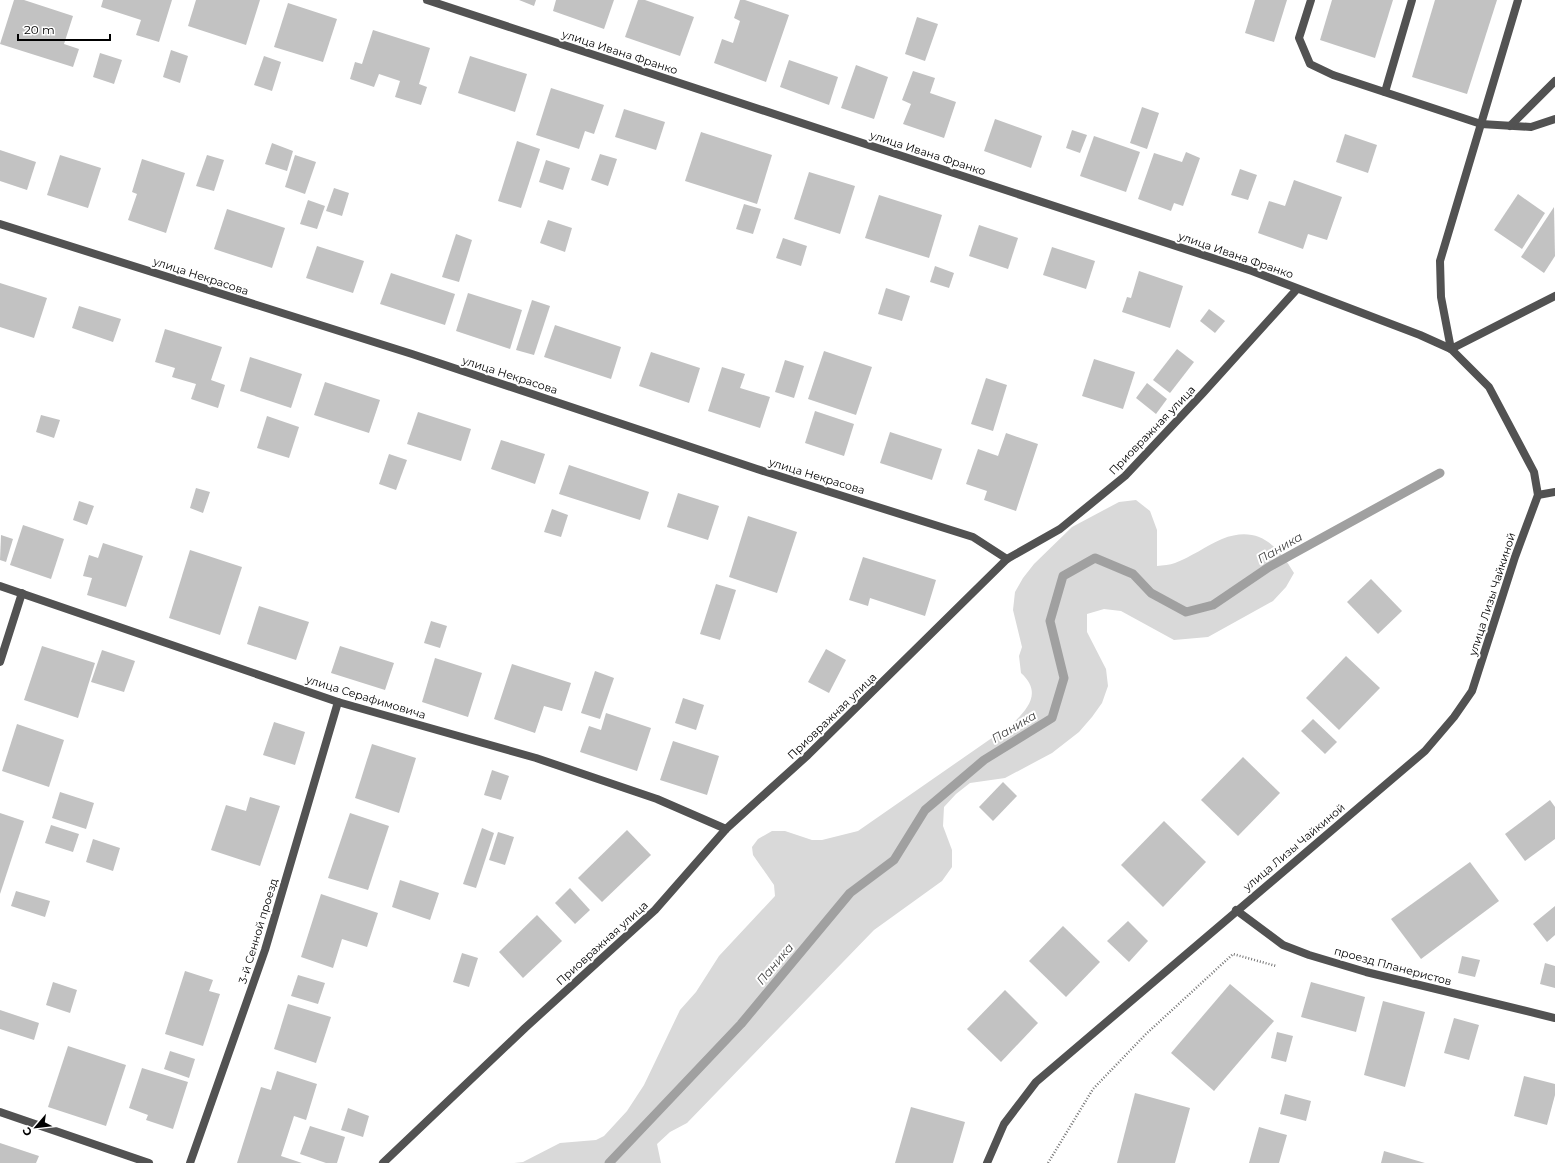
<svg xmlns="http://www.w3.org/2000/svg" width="1555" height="1163" font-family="Montserrat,sans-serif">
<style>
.green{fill:#d9d9d9}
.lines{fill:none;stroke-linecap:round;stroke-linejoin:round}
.stream{stroke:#a0a0a0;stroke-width:9}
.building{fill:#c2c2c2}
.path{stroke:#747474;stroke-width:2.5;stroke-dasharray:1 2;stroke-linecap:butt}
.service{stroke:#525252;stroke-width:8}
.minor{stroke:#525252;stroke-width:8}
.labels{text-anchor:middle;stroke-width:4;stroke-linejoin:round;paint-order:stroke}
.street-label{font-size:11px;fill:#000;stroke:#fff}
.water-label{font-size:12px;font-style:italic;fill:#414141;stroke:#fff}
</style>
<rect width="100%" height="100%" fill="#fff"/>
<!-- green -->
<path class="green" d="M1136,500l14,11 7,19v36c6,-1 13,-1 18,-3 16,-6 31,-17 47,-24 35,-14 55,5 72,34l-8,14 -13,14 -65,36 -34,3 -53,-29 -17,-2 -17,5v18l19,37 2,17 -6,17 -10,14 -13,15 -27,21 -47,25 -35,5 -14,11 -12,13 -1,19 9,24v17l-10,14 -68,49 -187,193 -17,9 -13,12 4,19h-147l9,-1 37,-19 36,-3 8,-4 23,-25 17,-26 36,-75 16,-18 23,-36 56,-60 -1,-11 -21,-30 -1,-8 6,-8 14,-8h13l27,9h10l36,-9 154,-107c17,-16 30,-32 9,-51l-2,-17 3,-9 -9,-37 2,-18 8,-14 11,-14 38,-37 47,-25z"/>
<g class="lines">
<!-- stream -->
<polyline class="stream" points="609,1163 741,1024 850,893 894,860 925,810 984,760 1052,718 1064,678 1050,621 1063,576 1095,558 1133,574 1151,593 1186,612 1213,605 1269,567 1440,473"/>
</g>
<!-- building -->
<g class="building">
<polygon points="14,0 24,0 73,16 64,44 79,49 73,67 0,44"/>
<polygon points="103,0 172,0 159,42 136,35 141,20 101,7"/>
<polygon points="196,0 260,0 246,45 188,26"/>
<polygon points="519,0 536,0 534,6"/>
<polygon points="556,0 614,0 604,29 553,11"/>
<polygon points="638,0 645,0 694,17 680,56 625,37"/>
<polygon points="740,0 745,0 789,15 766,82 714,63 722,39 733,43 740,21 734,18"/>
<polygon points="1255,0 1287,0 1274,42 1245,33"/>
<polygon points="1332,0 1393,0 1375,58 1320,40"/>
<polygon points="1435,0 1497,0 1467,94 1412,77"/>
<polygon points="288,3 337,19 323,62 274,47"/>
<polygon points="917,17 938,24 925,61 905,54"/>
<polygon points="373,30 430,48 419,84 427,87 421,105 395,97 400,81 379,74 374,87 350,79 355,62 362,64"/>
<polygon points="171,50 188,56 180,83 163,77"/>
<polygon points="100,53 122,60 114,84 93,77"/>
<polygon points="264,56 281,62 272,91 254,85"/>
<polygon points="470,56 527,74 515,112 458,93"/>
<polygon points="789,60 838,77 829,105 780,87"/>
<polygon points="856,65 888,77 874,119 841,108"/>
<polygon points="913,71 935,78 930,93 956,102 944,138 903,124 911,104 902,100"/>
<polygon points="551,88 604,105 594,134 585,131 579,149 536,135"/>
<polygon points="1142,107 1159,113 1147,149 1130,143"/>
<polygon points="624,109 665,122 656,150 615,137"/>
<polygon points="995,119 1042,136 1031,168 984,151"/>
<polygon points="1072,130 1087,135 1080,153 1066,148"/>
<polygon points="701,132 772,155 757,204 685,181"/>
<polygon points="1345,134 1377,145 1368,173 1336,162"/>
<polygon points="1094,136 1140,152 1126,192 1080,176"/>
<polygon points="517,141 540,149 521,208 498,201"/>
<polygon points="272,143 293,151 287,171 265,164"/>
<polygon points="0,150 36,162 27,190 0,181"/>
<polygon points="1186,152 1200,158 1183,206 1174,203 1171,211 1138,199 1154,153 1182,162"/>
<polygon points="600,154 617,159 608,186 591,180"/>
<polygon points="60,155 101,168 88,208 47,195"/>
<polygon points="207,155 224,160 214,191 196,186"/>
<polygon points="295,155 316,162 305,194 285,187"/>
<polygon points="142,159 185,173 166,233 128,220 137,194 132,192"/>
<polygon points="546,160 570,168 563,190 539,182"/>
<polygon points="1240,169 1257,175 1248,200 1231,195"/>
<polygon points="809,172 855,186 840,234 794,219"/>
<polygon points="1294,180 1342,197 1327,240 1308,234 1303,249 1258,233 1269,201 1285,206"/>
<polygon points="334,188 349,193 342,216 326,211"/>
<polygon points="1518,194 1545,213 1522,249 1494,230"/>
<polygon points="879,195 942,215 929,258 865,238"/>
<polygon points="308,200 325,206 317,229 300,224"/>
<polygon points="744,204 761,209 753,234 736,229"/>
<polygon points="1554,207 1555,256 1544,273 1521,257"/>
<polygon points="227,209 285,228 272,268 214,249"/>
<polygon points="548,220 572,228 565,252 540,243"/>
<polygon points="979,225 1018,238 1008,269 969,256"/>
<polygon points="456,234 472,240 459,282 442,277"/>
<polygon points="783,238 807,246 801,266 776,258"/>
<polygon points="317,246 364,261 353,293 306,278"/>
<polygon points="1052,247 1095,261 1086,289 1043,275"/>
<polygon points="935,266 954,273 949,288 930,282"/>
<polygon points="1139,271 1183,286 1170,328 1122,312 1127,297 1131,298"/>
<polygon points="391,273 455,294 445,325 380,304"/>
<polygon points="0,283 47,298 34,338 0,327"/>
<polygon points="886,288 910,296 902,321 878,314"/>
<polygon points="468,293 522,310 510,349 456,331"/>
<polygon points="532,300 550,306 534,355 516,350"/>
<polygon points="79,306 121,319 113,342 72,328"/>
<polygon points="1209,309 1225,321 1215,333 1200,321"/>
<polygon points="555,325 621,347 611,379 544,357"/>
<polygon points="165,329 222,347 211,380 225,385 218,408 191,399 196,384 172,377 175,368 155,362"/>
<polygon points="1177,349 1194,362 1170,393 1153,380"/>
<polygon points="824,351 872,367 856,415 808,399"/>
<polygon points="651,352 700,368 689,403 639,386"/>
<polygon points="250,357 302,374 291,408 240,391"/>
<polygon points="1094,359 1135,372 1123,409 1082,396"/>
<polygon points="785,360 804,366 794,398 775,392"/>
<polygon points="722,367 745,374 740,388 770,397 760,428 708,411"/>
<polygon points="986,378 1007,385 993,431 971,424"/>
<polygon points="325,382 380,400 369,433 314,415"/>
<polygon points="1147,383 1167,399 1156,414 1136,398"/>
<polygon points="815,411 854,424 844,456 805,443"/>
<polygon points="418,412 471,429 461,461 407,444"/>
<polygon points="41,415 60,420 54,438 36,432"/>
<polygon points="267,416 299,427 289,458 257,448"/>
<polygon points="890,432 942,449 932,480 880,463"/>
<polygon points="1006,433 1038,444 1016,511 984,500 987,491 966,484 978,449 998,456"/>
<polygon points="501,440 545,454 535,484 491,469"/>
<polygon points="389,454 407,460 396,490 379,484"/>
<polygon points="569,465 649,492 640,520 559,494"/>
<polygon points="196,488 210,492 203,513 190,508"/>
<polygon points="678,493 719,506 708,540 667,527"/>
<polygon points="79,501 94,506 87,525 73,520"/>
<polygon points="552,509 568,515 561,537 544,532"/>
<polygon points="748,516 797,532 777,593 729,577"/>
<polygon points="23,525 64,539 51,579 10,565"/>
<polygon points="1,535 13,539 6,562 0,560"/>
<polygon points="103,543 143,556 126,607 87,595 92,578 83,576 89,555 98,558"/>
<polygon points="190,550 242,567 220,635 169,618"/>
<polygon points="863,557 936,580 925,616 870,598 868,606 849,600"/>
<polygon points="1371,579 1402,611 1378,634 1347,602"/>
<polygon points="716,584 736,590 720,640 700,634"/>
<polygon points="259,606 309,622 296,660 247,644"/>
<polygon points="431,621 447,626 440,648 424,643"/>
<polygon points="42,646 95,663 78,718 24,700"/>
<polygon points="340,646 394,663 385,690 331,673"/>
<polygon points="826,649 846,660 829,693 808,682"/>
<polygon points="102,650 135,661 124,692 91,682"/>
<polygon points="1346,656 1380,688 1339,730 1306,698"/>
<polygon points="435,658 482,673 468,717 422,702"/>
<polygon points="512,664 571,683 562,711 544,706 535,733 494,719"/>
<polygon points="595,671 614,678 600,719 581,713"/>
<polygon points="683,698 704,705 696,730 675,723"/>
<polygon points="606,713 651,728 637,771 580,752 589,726 601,730"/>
<polygon points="1313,719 1337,742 1325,754 1301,731"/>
<polygon points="274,722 305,732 295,765 263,755"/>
<polygon points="17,724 64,740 49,787 2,771"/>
<polygon points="673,741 719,756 707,795 660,780"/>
<polygon points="372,744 416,758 399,813 355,798"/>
<polygon points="1243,757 1280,793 1238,836 1201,800"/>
<polygon points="492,770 509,776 501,800 484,795"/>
<polygon points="1003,782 1017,796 993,821 979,807"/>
<polygon points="60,792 94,803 86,829 52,818"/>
<polygon points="250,797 280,806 260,866 211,850 226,805 246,811"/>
<polygon points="1550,800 1555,807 1555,839 1525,861 1505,834"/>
<polygon points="0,813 24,821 0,894"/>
<polygon points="350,813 389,826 368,890 328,878"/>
<polygon points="1164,821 1206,862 1163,907 1121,865"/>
<polygon points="51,825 79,834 73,852 45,843"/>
<polygon points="482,828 494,833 476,888 463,884"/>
<polygon points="627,830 651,855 602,902 578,878"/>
<polygon points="498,832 514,837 505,865 489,860"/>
<polygon points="93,839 120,848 113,871 86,862"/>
<polygon points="1470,862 1499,901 1421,959 1391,919"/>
<polygon points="400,880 439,893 430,920 392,907"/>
<polygon points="570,888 590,910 575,924 555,903"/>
<polygon points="16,891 50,901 45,917 11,906"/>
<polygon points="321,894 378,913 367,947 342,939 333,968 301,957"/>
<polygon points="1555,906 1555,935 1547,942 1533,924"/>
<polygon points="537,915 562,941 523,978 499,952"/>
<polygon points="1128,921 1148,941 1129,962 1107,941"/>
<polygon points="1063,926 1100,962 1066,997 1029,961"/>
<polygon points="462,953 478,958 469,987 453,982"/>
<polygon points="1462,956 1480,960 1475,977 1458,973"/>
<polygon points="1545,963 1555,966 1555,988 1540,984"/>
<polygon points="185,971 213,980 209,991 220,994 203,1046 165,1034"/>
<polygon points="298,975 325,983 318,1004 291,996"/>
<polygon points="53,982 77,990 70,1013 46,1005"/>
<polygon points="1311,982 1365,997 1356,1032 1301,1017"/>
<polygon points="1230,984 1274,1021 1214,1091 1171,1053"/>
<polygon points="1005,990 1038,1023 1001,1062 967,1029"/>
<polygon points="1383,1001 1425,1012 1405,1087 1364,1075"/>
<polygon points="288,1004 331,1017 316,1063 274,1049"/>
<polygon points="0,1010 39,1023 34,1040 0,1029"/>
<polygon points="1454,1018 1479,1025 1469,1060 1444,1053"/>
<polygon points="1277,1032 1293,1036 1286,1062 1271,1058"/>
<polygon points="68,1046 126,1065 106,1126 48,1107"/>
<polygon points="170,1051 195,1059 189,1078 164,1069"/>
<polygon points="142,1068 188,1082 173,1129 146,1120 148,1115 129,1108"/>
<polygon points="277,1071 317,1084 306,1120 294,1116 281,1156 302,1163 237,1163 261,1087 271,1090"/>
<polygon points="1524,1076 1555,1084 1555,1095 1547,1125 1514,1116"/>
<polygon points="1135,1093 1190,1108 1175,1163 1117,1163"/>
<polygon points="1285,1094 1311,1101 1306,1121 1280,1114"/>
<polygon points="911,1107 965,1122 953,1163 895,1163"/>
<polygon points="348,1108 369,1116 363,1137 341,1130"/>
<polygon points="310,1126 345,1137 337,1163 326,1163 300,1154"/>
<polygon points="1259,1127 1287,1135 1279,1163 1249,1163"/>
<polygon points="0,1143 39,1156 36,1163 0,1163"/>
<polygon points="1384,1151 1425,1163 1381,1163"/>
</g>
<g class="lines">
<!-- path -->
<polyline class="path" points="1048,1163 1093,1089 1146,1034 1233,954 1276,966"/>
<!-- service -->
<g class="service">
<polyline points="1311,0 1299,38 1310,64 1333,75 1481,124 1531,127 1555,119"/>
<polyline points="1518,0 1440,261 1441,297 1451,349 1555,296"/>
<polyline points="1385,92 1412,0"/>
<polyline points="1510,126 1555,81"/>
</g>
<!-- minor -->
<g class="minor">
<polyline points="427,0 1252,271 1420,335 1451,349 1489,387 1534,472 1538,495 1515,557 1472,691 1454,717 1425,751 1036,1082 1004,1124 987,1163"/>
<polyline points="0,224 412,354 757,469 973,537 1007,559"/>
<polyline points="1538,495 1555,492"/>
<polyline points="0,586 338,702 536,758 657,799 726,829"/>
<polyline points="0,662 22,593"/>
<polyline points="1236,910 1283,945 1309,955 1366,972 1555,1018"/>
<polyline points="0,1112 149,1163"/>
<polyline points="190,1163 265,950 338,702"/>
<polyline points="383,1163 525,1028 655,910 726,829 808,755 1007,559 1060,529 1125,476 1203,393 1297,289"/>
</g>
</g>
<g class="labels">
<!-- street labels -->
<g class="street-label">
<text transform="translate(620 52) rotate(18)" y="4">улица Ивана Франко</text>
<text transform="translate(928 153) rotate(18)" y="4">улица Ивана Франко</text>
<text transform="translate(1236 255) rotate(19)" y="4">улица Ивана Франко</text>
<text transform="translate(201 276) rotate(18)" y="4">улица Некрасова</text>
<text transform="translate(510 375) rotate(18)" y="4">улица Некрасова</text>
<text transform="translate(1152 430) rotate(-46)" y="4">Приовражная улица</text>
<text transform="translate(817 476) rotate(17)" y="4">улица Некрасова</text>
<text transform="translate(1492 594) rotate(-72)" y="4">улица Лизы Чайкиной</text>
<text transform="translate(366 697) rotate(17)" y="4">улица Серафимовича</text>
<text transform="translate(832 716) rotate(-44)" y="4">Приовражная улица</text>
<text transform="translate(1294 847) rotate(-40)" y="4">улица Лизы Чайкиной</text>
<text transform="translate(258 931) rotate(-73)" y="4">3-й Сенной проезд</text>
<text transform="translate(602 943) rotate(-42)" y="4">Приовражная улица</text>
<text transform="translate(1393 966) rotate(15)" y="4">проезд Планеристов</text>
</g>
<!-- water labels -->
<g class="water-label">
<text transform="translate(1280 548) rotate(-30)" y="4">Паника</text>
<text transform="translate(1014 727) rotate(-31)" y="4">Паника</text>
<text transform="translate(775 964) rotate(-50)" y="4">Паника</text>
</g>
</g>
<!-- north arrow -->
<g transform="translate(36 1127) rotate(242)" stroke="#ffffff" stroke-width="3" paint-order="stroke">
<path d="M0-3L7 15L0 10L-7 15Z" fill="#000000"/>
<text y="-6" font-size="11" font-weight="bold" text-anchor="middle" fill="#000000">С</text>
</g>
<!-- scale -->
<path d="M18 34v6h92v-6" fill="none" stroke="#000000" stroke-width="2"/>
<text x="24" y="34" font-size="12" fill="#000000" stroke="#ffffff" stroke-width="3" paint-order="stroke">20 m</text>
</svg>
